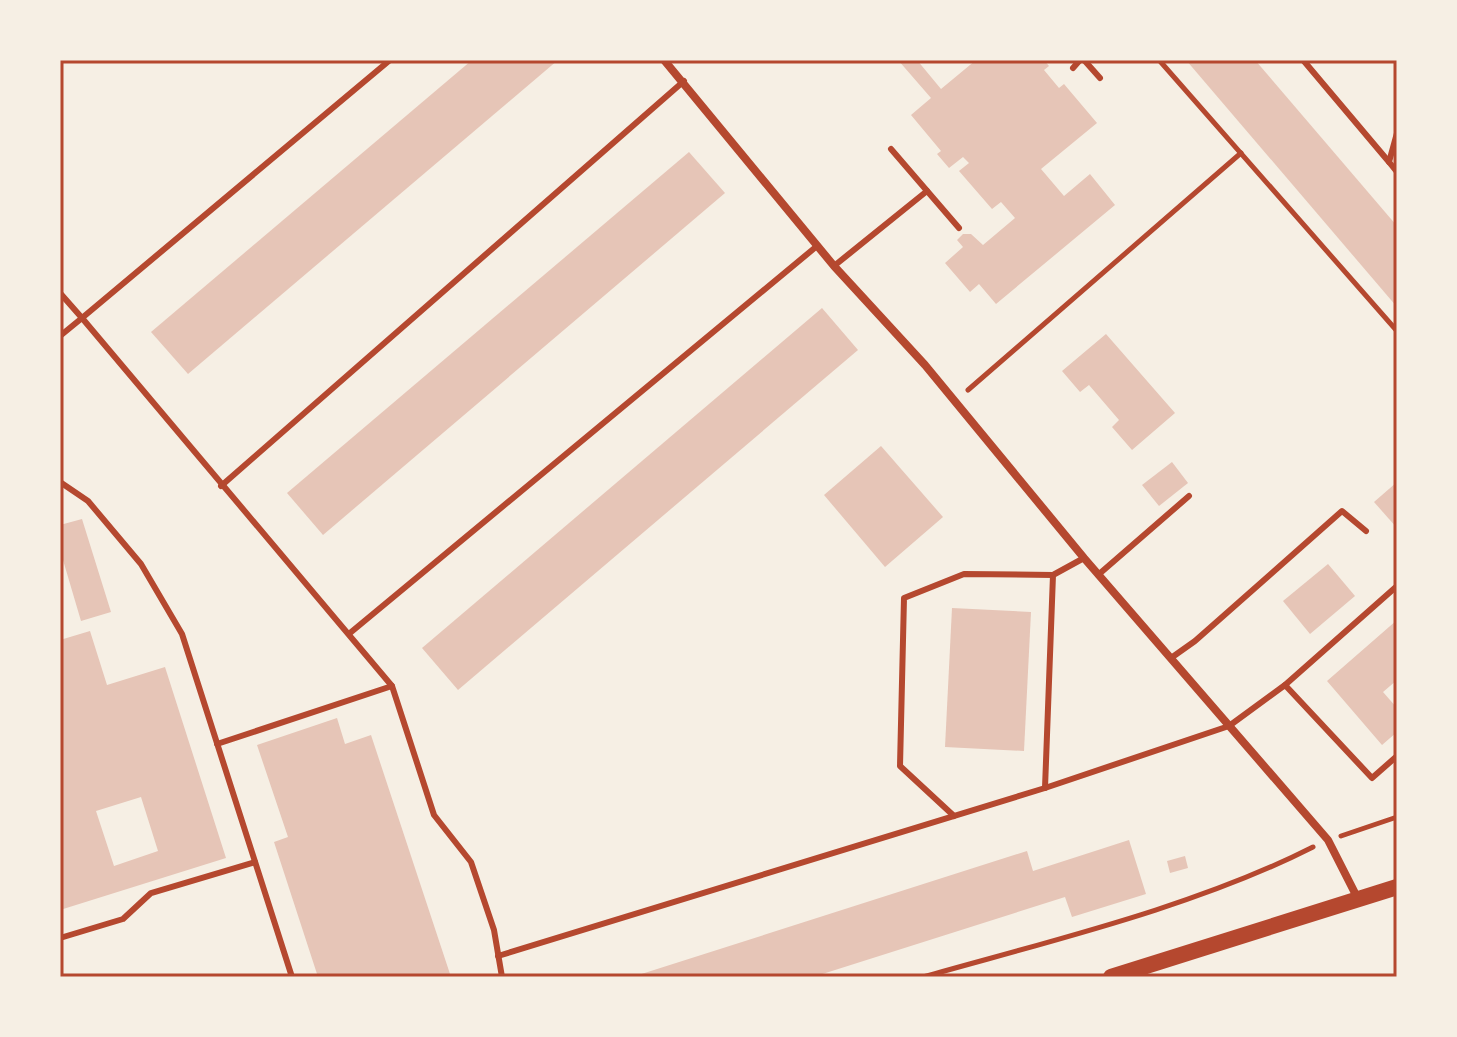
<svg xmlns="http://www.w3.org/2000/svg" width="1457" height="1037" font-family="'Roboto Condensed',sans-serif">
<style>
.building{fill:#e6c5b7;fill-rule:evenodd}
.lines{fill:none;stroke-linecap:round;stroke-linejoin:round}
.path{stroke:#b5482f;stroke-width:5}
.service{stroke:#b5482f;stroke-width:6}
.minor{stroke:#b5482f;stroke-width:8}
.secondary{stroke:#b5482f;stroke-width:16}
.neatline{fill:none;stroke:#b5482f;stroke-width:3}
</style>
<rect width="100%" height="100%" fill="#f6efe4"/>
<!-- building -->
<g class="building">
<polygon points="472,60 558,60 188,374 151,332"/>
<polygon points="898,60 917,60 941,89 976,60 1044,60 1049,66 1044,70 1059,88 1064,84 1097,123 1041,169 1064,196 1090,174 1115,205 996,304 979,284 970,292 945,263 963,247 957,240 963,234 971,234 983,245 1015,218 1001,202 992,209 959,171 969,163 963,157 949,168 937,154 941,151 911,115 931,98"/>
<polygon points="1186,60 1255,60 1397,226 1397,307"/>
<polygon points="689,152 725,193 323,535 287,493"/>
<polygon points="822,308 858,350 458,690 422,648"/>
<polygon points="1106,334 1175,413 1132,450 1112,427 1119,420 1089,385 1080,392 1062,371"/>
<polygon points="881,446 943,517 885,567 824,495"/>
<polygon points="1172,462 1188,483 1159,506 1142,485"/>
<polygon points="1397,482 1397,528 1374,502"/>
<polygon points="82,519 111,612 81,621 63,560 60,561 60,525"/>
<polygon points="1328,564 1355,596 1310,634 1283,601"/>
<polygon points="952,608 1031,612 1024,751 945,747"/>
<polygon points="1397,620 1397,680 1383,692 1397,708 1397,732 1382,745 1327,681"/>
<path d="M90,631l17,54 58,-18 61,191 -166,52v-270zM141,797l17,54 -44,15 -18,-55z"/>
<polygon points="337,718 345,744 371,735 451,977 318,977 274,842 288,837 257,745"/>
<polygon points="1129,840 1146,894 1072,917 1065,897 813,977 632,977 1027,851 1033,871"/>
<polygon points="1185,856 1188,868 1170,873 1167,861"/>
</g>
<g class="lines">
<!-- path -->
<g class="path">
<polyline points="1159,60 1397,331"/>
<polyline points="968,390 1241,153"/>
<polyline points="1341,836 1397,817"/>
<path d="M923,977c127,-36 274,-71 390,-130"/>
</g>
<!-- service -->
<g class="service">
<polyline points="390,60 82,318 392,686 434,815 471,862 494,930 502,977"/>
<polyline points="1084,60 1100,78"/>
<polyline points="1303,60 1389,162"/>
<polyline points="1073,68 1080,60"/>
<polyline points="1397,133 1389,162 1397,172"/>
<polyline points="891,149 959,228"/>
<polyline points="834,266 927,191"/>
<polyline points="60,293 82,318 60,336"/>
<polyline points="60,482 88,501 141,564 182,634 292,977"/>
<polyline points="221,486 684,81"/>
<polyline points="1098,575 1189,496"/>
<polyline points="350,633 817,246"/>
<polyline points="1171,658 1195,641 1342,511 1366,531"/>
<polyline points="1285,685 1397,586"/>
<polyline points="217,744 392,686"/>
<polyline points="1045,788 1053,575 1084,558"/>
<polyline points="954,816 900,766 904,598 964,574 1053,575"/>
<polyline points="60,938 123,919 151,893 255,862"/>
<polyline points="498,956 1045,788 1229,726 1285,685 1372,778 1397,756"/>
</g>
<!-- minor -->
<polyline class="minor" points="664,60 834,266 925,365 1084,558 1328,840 1358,899"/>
<!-- secondary -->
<polyline class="secondary" points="1111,977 1397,887"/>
</g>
<!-- border -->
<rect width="1457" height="1037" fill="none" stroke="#f6efe4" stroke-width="124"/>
<rect x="62" y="62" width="1333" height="913" class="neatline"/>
</svg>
